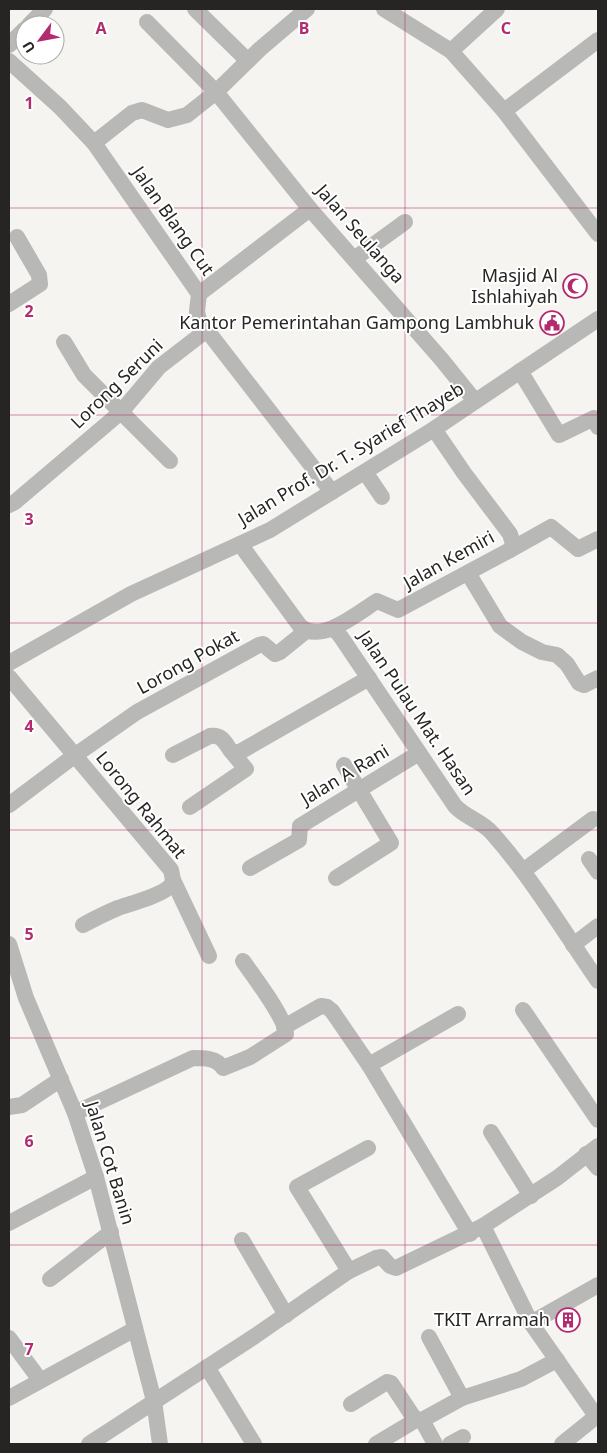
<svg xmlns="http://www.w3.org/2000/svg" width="607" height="1453" font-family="'Noto Sans',sans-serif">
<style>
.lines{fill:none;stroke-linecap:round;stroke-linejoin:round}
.minor{stroke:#b8b8b6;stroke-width:16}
.grid{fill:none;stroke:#b22b6f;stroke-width:1;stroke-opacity:0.55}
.labels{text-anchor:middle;stroke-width:4;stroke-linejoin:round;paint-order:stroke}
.street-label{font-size:18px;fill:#262524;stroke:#fff}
.poi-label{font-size:18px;fill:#262524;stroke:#fff;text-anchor:end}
.grid-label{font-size:16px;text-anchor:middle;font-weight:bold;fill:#b22b6f;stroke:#fff;stroke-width:4;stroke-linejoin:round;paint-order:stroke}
</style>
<rect width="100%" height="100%" fill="#f6f4f0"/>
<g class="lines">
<!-- minor -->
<g class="minor">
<polyline points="195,9 248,61"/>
<polyline points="384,9 451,51 504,111 598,234"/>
<polyline points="147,22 216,92 310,209 442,360 475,401"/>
<polyline points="29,25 45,9"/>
<polyline points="9,45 25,29"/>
<polyline points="451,51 497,9"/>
<polyline points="9,61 60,107 94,143 199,294 197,311 199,320 332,492"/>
<polyline points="504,111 598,40"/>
<polyline points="94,143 132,113 142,110 168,120 187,115 216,92 260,49 307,9"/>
<polyline points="354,259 405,222"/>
<polyline points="199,294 310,209"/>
<polyline points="9,304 40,284 39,275 17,237"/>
<polyline points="64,342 84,375 170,461"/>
<polyline points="520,371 559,435 594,418 598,427"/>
<polyline points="365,472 382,497"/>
<polyline points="9,505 15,502 121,412 159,367 207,330"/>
<path d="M240,544l60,82c21,19 59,-14 77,-25l21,9 112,-60 3,-6 -3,-10 -46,-61 -30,-44"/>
<polyline points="510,550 551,527 578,549 598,539"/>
<polyline points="468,573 500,626 522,642 542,652 557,655 567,664 579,683 584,685 598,678"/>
<path d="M332,629l4,2 5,6 114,169c11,12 27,15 37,27 40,45 72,99 106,148"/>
<polyline points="9,663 131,594 270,530 434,429 598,319"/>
<path d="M9,677l162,193c1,5 3,11 0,15 -7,10 -42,19 -53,23 -12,5 -24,11 -35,17"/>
<path d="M173,755l37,-19c12,-2 15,7 21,15l7,2 131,-75"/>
<polyline points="9,805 74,756 137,712 259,645 263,644 275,654 280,652 306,631"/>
<polyline points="190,807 246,769 231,751"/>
<polyline points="589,859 598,872"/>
<polyline points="250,868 299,840 300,826 419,753"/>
<polyline points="523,871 593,819"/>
<polyline points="336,878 391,843 344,765"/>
<polyline points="173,880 209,956"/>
<polyline points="9,944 26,998 75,1113 96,1177 154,1401 160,1444"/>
<polyline points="573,945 598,926"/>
<polyline points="523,1010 598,1120"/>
<polyline points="458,1014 369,1065 470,1234"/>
<polyline points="284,1027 321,1006 327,1007 332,1011 369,1065"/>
<polyline points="9,1107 22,1105 61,1079"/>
<path d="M75,1113l118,-55c11,0 24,0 30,10l27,-11 36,-23c0,-16 -33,-58 -43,-73"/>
<polyline points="491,1132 531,1196"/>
<polyline points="586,1154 598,1168"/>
<polyline points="9,1223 96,1177"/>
<polyline points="483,1226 531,1323 596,1416"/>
<polyline points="242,1240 286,1315"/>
<polyline points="349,1271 297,1187 368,1148"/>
<polyline points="50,1279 111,1232"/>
<polyline points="531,1323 598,1285"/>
<polyline points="429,1337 462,1398"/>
<polyline points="9,1338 40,1380"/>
<polyline points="207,1367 254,1444"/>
<polyline points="9,1398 135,1329"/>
<polyline points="351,1404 387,1382 391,1383 414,1418 422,1420 462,1398 521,1379 557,1360"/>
<polyline points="422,1420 435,1444"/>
<polyline points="89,1444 255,1336 349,1271 376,1258 382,1257 390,1266 396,1268 483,1226 557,1178 598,1146"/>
<polyline points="376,1444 416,1420"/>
<polyline points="450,1444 463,1437"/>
<polyline points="562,1444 598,1415"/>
</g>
</g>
<!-- grid -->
<path class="grid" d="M202,9v1435M405,9v1435M9,208h589M9,415h589M9,623h589M9,830h589M9,1038h589M9,1245h589"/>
<!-- icons -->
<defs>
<g id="mosque-ring" transform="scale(1.25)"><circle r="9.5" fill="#fff" stroke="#b22b6f" stroke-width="1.5"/><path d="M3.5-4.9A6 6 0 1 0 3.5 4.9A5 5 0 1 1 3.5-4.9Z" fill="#b22b6f"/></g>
<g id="civic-ring" transform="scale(1.25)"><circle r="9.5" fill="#fff" stroke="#b22b6f" stroke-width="1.5"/><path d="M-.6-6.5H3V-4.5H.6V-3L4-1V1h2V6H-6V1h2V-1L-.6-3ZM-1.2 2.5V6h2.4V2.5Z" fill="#b22b6f"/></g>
<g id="building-ring" transform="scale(1.25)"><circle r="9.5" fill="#fff" stroke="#b22b6f" stroke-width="1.5"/><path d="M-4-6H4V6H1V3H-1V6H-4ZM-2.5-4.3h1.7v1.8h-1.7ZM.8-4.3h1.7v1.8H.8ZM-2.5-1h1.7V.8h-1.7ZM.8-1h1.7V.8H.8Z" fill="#b22b6f"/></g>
</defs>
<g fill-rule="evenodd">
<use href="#mosque-ring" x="575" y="286"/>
<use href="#civic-ring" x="552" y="323"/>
<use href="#building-ring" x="568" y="1320"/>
</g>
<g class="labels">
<!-- street labels -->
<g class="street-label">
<text transform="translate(173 221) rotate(55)" y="6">Jalan Blang Cut</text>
<text transform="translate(360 234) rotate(49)" y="6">Jalan Seulanga</text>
<text transform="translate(117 384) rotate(-44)" y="6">Lorong Seruni</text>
<text transform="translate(351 454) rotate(-31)" y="6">Jalan Prof. Dr. T. Syarief Thayeb</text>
<text transform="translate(449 560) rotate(-29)" y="6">Jalan Kemiri</text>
<text transform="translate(188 662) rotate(-29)" y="6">Lorong Pokat</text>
<text transform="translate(417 713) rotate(56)" y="6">Jalan Pulau Mat. Hasan</text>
<text transform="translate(345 775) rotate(-31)" y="6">Jalan A Rani</text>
<text transform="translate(141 805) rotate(51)" y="6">Lorong Rahmat</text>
<text transform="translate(110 1163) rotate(73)" y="6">Jalan Cot Banin</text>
</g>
<!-- poi labels -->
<g class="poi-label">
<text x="558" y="282">Masjid Al<tspan x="558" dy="21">Ishlahiyah</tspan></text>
<text x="534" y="329">Kantor Pemerintahan Gampong Lambhuk</text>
<text x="550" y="1326">TKIT Arramah</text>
</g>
</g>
<g class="grid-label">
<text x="101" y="34">A</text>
<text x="304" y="34">B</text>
<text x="506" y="34">C</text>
<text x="29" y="109">1</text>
<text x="29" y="317">2</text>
<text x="29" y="525">3</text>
<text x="29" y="732">4</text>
<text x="29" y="940">5</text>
<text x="29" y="1147">6</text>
<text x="29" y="1355">7</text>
</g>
<!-- border -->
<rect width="607" height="1453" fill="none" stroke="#262524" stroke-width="20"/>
<!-- north arrow -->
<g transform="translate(40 40) rotate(238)"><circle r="24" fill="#ffffff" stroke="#a8a8a7"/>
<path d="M0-4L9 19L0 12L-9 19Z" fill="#b22b6f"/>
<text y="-8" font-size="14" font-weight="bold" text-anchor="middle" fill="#262524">U</text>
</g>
</svg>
